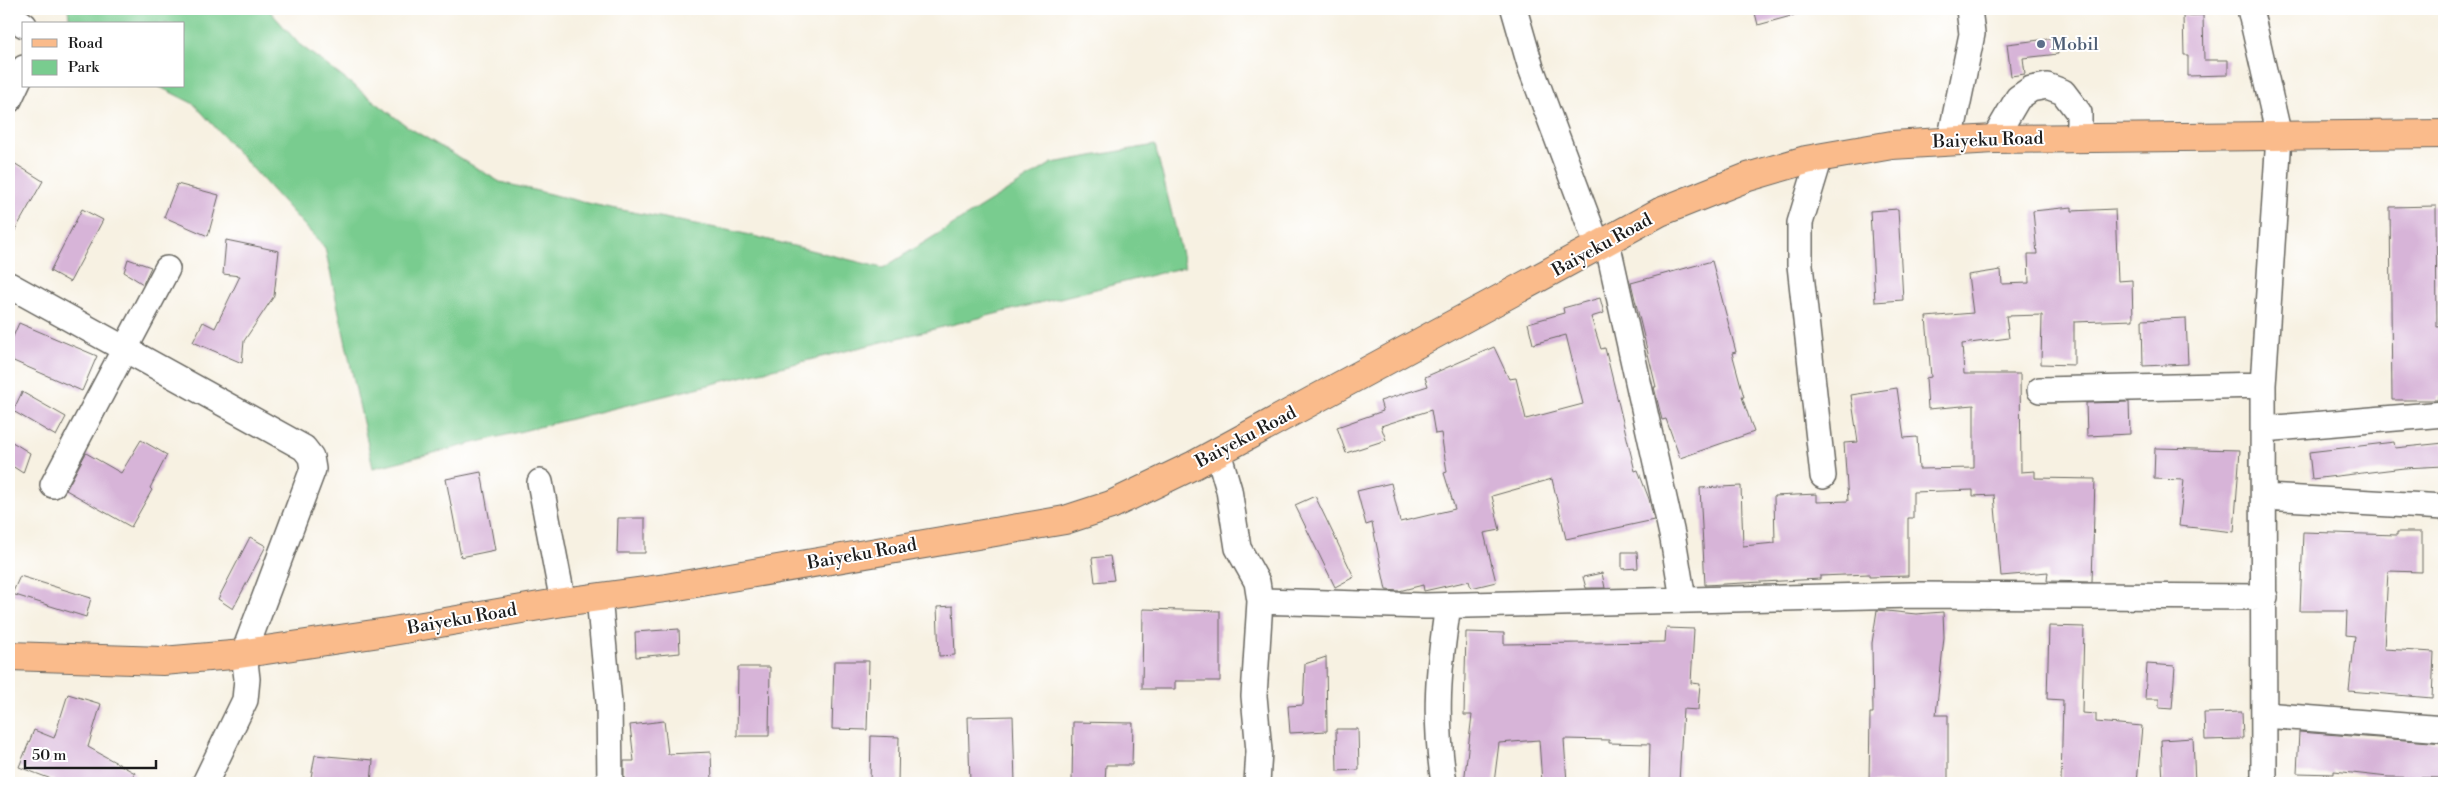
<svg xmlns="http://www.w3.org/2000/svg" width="2453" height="792" font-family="'Libre Bodoni',serif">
<rect width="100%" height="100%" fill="#fff"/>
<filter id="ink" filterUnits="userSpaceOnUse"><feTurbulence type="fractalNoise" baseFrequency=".02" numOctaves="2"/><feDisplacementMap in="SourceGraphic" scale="10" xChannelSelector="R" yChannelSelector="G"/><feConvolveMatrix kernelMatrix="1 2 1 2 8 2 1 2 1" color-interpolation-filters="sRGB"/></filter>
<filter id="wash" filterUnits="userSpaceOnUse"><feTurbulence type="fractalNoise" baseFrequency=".0096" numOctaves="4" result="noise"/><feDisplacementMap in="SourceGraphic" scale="20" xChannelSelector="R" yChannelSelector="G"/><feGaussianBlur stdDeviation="1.12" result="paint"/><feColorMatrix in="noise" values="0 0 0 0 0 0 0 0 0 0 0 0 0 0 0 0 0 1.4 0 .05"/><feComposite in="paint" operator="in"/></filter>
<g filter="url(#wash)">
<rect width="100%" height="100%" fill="#f7f1e2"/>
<path fill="#79cc8f" stroke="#4a7456" d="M68,9H268L299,44L408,127L500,182L596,205L737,232L883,268L1052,163L1155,145L1185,267L373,468L325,248L194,104L158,86H184V24H70Z"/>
<g id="blocks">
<path fill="#d7b4d8" d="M1754,9H1801L1802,13L1758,25Z
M2203,15L2204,60H2228V75L2188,76V55H2184L2183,16Z
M2056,38L2058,54L2023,58L2025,74L2011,76L2007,44Z
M9,160L43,181L9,241Z
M177,184L219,195L208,236L164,217Z
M2436,206L2437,327L2444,326V397H2438V400H2392L2390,207Z
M2072,207V211L2115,209L2118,281L2132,280L2133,320L2074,322V365L2041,364L2042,315L2006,316L2009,338L1962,344L1964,374H2020L2021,472L2035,471V478L2095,479L2092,582L2047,581L2048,572L2001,576L1994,495L1973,496V490L1913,492V518H1908V576L1869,577V574L1820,576V579L1705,585L1700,488L1741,486L1743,546L1775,543L1774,496L1817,494V502L1848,501L1844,443L1858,442L1851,395L1897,388L1904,438L1917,437L1919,469L1974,468V405L1928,409L1926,378L1931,377L1926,317L1973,313L1968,275L2001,270L2002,284L2029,283L2028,254H2037L2033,211Z
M82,209L103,220L70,282L50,271Z
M1898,209L1903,300L1875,302L1870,211Z
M226,240L279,251L274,296L244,341L242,363L193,342L203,322L215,328L240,276L223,274Z
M128,259L151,267L143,284L124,272Z
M1712,261L1736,352L1732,353L1744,397H1742L1754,432L1680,458L1666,419L1662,420L1654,387H1656L1631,283Z
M1600,298L1604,313L1591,317L1601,349L1605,348L1635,471L1638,470L1649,499L1654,520L1566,539L1552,479L1492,496L1500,530L1484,533L1496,582L1471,588L1469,581L1424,591L1423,585L1399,591L1386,590L1372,523L1366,525L1357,491L1391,483L1400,522L1455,509L1444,473L1447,472L1441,433L1435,434L1431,410L1381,426L1386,440L1346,453L1337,427L1383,411L1380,401L1428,386L1425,377L1494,347L1509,379L1516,378L1526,419L1583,404L1566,335L1533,344L1528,323L1564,313L1563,308Z
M2186,318L2188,364L2143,366L2142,320Z
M19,323L97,356L82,391L9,359V346Z
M22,392L66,417L56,436L13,411Z
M2129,402L2130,434L2087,436L2086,403Z
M9,440L30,453L23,473L9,464Z
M141,440L167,455L150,488L152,490L131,527L66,490L86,453L121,473Z
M2394,442L2395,448L2444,443V466L2404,468L2312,479L2309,452Z
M2155,448L2240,450L2234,532L2179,526L2184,480L2154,479Z
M481,472L495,550L461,557L446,479Z
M1315,496L1354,577L1335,587L1295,505Z
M618,518H645V553H617Z
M2303,532L2397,535V532H2422V572L2388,571L2384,649L2434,652L2432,698L2349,691L2355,636L2346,635L2347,611H2300Z
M250,537L266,546L233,609L218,599Z
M1622,552H1637L1638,568L1622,569Z
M1110,556L1114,580L1095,582L1092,558Z
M1602,573L1605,588H1586L1583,577Z
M20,576L91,598L86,617L12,594Z
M953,606L955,655L939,656L937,607Z
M1143,609L1220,611V681H1175V689H1142Z
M1877,610L1916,614L1943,612L1944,637L1936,715H1948V783L1869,782L1870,713H1873L1872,643Z
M2049,626L2084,627L2082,713L2096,714V722L2142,726L2137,783H2061L2063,700L2047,699Z
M1666,628L1694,629L1691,683L1700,684L1698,710L1683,709L1679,783H1649L1650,744L1609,743V740L1564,739L1567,783H1542L1539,740L1499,743L1494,783H1464L1472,715H1464L1466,632L1504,633V644L1665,642Z
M679,629L680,653L636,657L635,632Z
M1326,657L1327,731L1290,733L1288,706L1303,705L1305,664Z
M834,661H869L867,730L832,729Z
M2147,664L2175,666L2172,709L2159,708V699H2145Z
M738,667H770L769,736H737Z
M68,694L101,704L88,747L135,773L130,783H53L54,780L19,767L34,730L54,738Z
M2242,712L2243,739L2205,740L2204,713Z
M1013,716L1015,783H970L968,717Z
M664,721L668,754L711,752L712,783H624V761H634L630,725Z
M1073,722L1133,723L1132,765H1106L1105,783H1072Z
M1336,729H1358L1359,770L1337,771Z
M2299,732L2444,743V778L2388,777L2334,771V774L2297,773Z
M871,736L899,737L898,783H870Z
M2193,738L2195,783H2163L2161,740Z
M315,755L373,760L371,783H310Z"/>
</g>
</g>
<g filter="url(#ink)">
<use href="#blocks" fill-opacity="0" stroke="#696761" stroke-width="1"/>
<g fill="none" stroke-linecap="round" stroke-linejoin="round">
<g stroke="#696761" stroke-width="28">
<path id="minor" d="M1514,9L1531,68L1598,247
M2250,9L2279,136L2263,385L2264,783
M9,14L24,25
M9,100L24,68
M1994,139L2018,98L2031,89L2047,86L2063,92L2079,113V137
M1950,141L1972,34L1969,9
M1820,157L1800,223V265L1823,476
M1607,242L1673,539L1683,599
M9,285L304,448L311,457L313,469L244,653L247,679L245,700L205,783
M2040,390L2263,385
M2264,429L2444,414
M1218,452L1229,490L1238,548L1257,582L1260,601L1254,696L1259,751L1257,783
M540,482L563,602
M53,485L167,269
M2265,497L2444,507
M599,597L609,703L610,783
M1260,601L1425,606L1912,595L2265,597
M2264,715L2444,729
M1444,783C1434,717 1438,671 1448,606"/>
</g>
<g stroke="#696761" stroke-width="30">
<path id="major" d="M9,656L163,661L232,655L387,632L563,602L666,588L1065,520L1111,505L1194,465L1660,212L1748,177L1806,160L1892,145L1994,139L2444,134"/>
</g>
<use href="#minor" stroke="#fff" stroke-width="25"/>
<use href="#major" stroke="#fabb8b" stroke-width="28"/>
</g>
</g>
<circle fill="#5c6f8a" stroke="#fff" stroke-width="2" cx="2041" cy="44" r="5"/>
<g text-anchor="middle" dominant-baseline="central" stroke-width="4" stroke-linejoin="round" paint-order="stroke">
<g font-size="18" fill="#4e5e75" stroke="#fff" text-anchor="start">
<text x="2051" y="44">Mobil</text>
</g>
<g font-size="18" fill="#1c1c1c" stroke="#fff">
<text transform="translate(1988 140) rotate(-2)">Baiyeku Road</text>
<text transform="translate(1602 245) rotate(-29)">Baiyeku Road</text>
<text transform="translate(1246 437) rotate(-28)">Baiyeku Road</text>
<text transform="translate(862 554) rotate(-10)">Baiyeku Road</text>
<text transform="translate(462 619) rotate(-10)">Baiyeku Road</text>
</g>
</g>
<rect width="2453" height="792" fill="none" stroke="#fff" stroke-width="30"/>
<rect x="22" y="22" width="162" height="65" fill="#ffffff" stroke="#a4a4a4"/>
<rect x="32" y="39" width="25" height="8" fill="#fabb8b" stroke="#a4a4a4"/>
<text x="68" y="48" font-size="15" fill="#1c1c1c">Road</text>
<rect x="32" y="60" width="25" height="15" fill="#79cc8f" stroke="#a4a4a4"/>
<text x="68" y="72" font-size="15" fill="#1c1c1c">Park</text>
<path d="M25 760v8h131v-8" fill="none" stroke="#1c1c1c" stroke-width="2.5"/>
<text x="32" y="760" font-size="15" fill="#1c1c1c" stroke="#ffffff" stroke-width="4" paint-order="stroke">50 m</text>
</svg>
